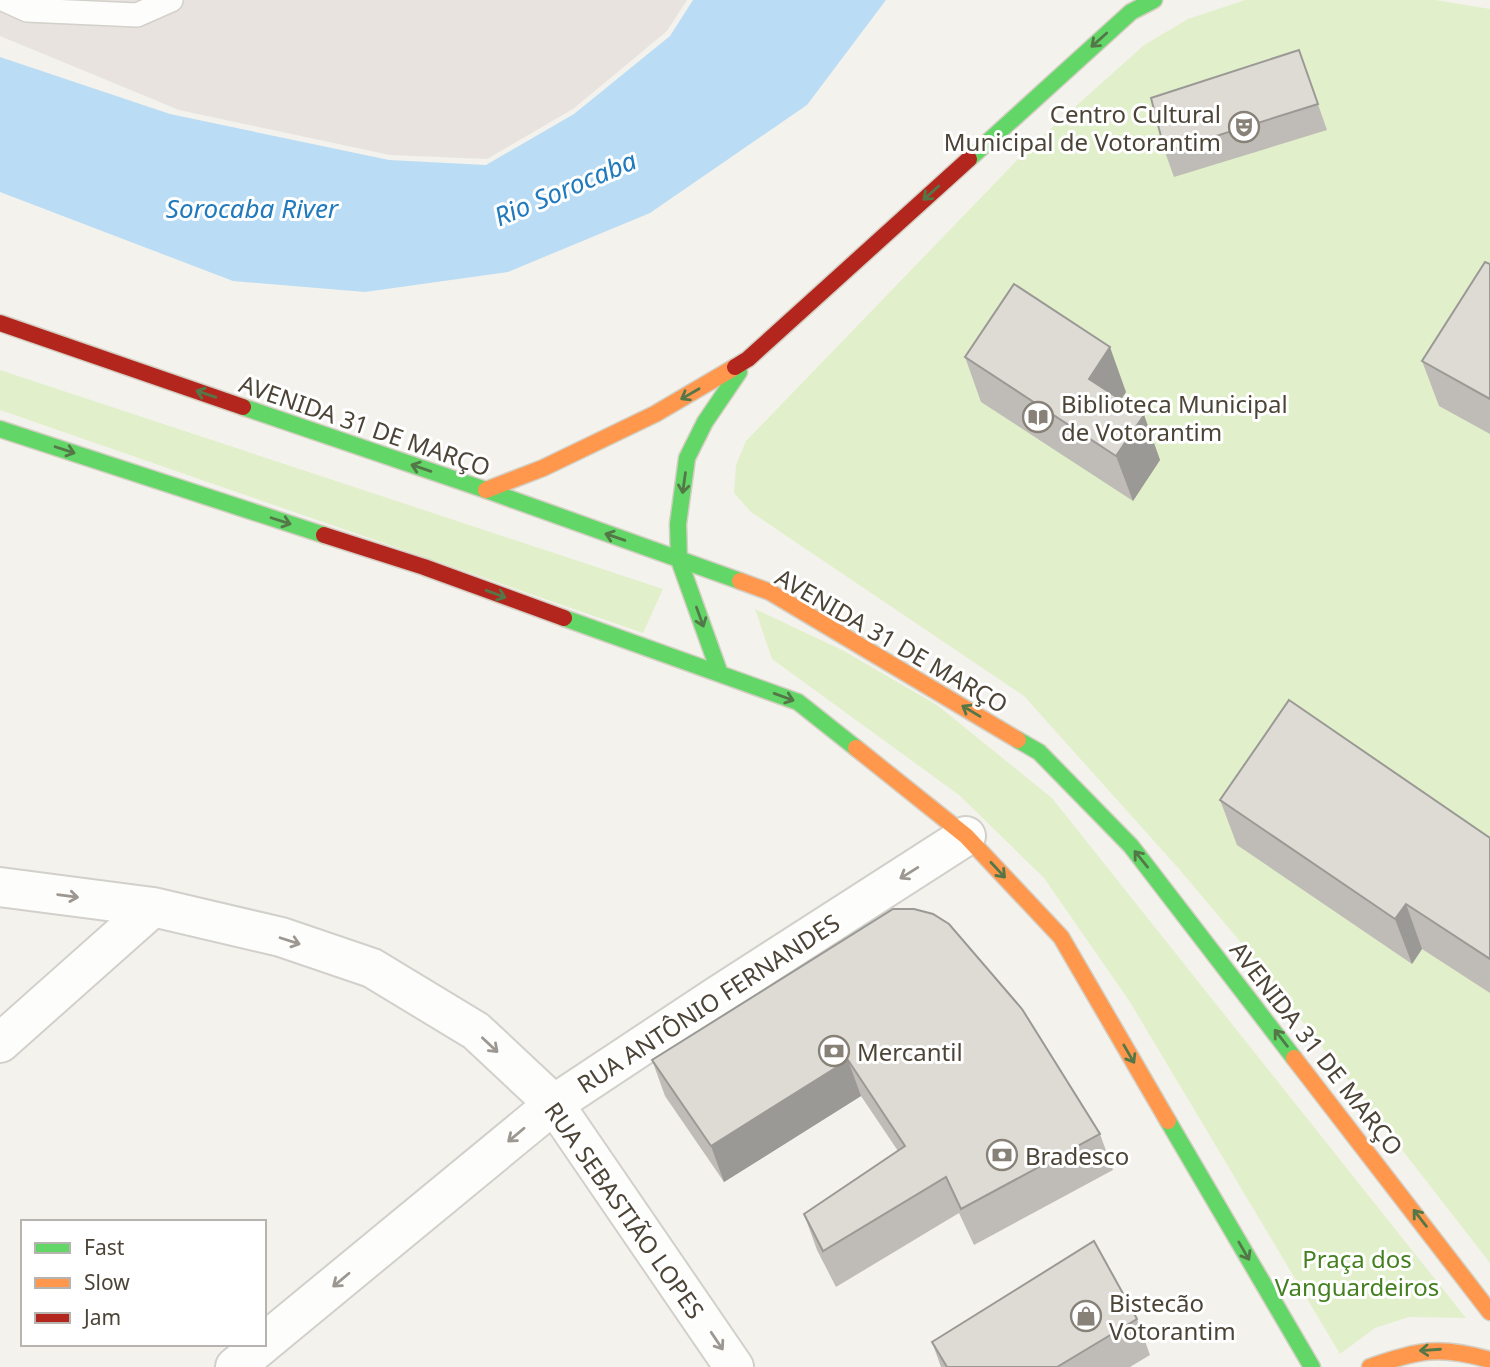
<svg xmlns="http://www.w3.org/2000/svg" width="1490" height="1367" font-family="'Noto Sans',sans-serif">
<rect width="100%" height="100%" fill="#f4f2ed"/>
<path fill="#e8e3de" d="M0,0H687L667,31L573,109L487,159L390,155L179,110L0,36Z"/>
<path fill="#e1f0cb" d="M1245,0H1435L1490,9V1263L1243,945L1179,869L1024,696L751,512L734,493L736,465L746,441L1026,151L1144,45L1188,19Z
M0,370L663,589L643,633L0,410Z
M755,609L844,651L937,705L1052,798L1466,1318L1409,1317L1375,1328L1340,1354L1130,1002L1044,878L959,795L772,659Z"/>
<path fill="#baddf5" d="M693,0H886L807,105L650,213L508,272L365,292L233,281L0,192V57L170,114L389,160L486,165L574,114L670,36Z"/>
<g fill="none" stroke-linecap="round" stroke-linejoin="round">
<g stroke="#d2d0ca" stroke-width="26">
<path id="lane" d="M5,0L27,10L137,15L171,0"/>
</g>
<g stroke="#d2d0ca" stroke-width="42">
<path id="street" d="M0,887L153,907L281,937L372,968L476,1031L554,1104L734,1367
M0,1043L153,907
M264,1343L554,1104L717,996L966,836
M235,1367L263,1344"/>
</g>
<g stroke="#d4cfc3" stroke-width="19">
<path id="fast" d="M969,159L1131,12L1154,0
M243,407L486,490L740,581
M0,429L324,535
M564,618L798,702L856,748
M720,674L679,560L678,524L687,458L705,422L739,372
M1018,740L1039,752L1131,846L1294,1058
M1168,1121L1312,1367"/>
</g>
<g stroke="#d4cfc3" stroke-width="19">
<path id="slow" d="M486,490L543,468L655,414L735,367
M740,581L770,592L1018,740
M856,748L966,836L1061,937L1168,1121
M1294,1058L1490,1312
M1370,1367C1418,1350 1440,1345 1490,1360"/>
</g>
<g stroke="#d4cfc3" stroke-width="19">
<path id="jam" d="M0,323L243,407
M735,367L748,359L969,159
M324,535L424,567L564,618"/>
</g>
<use href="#lane" stroke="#fdfdfc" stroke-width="23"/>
<use href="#street" stroke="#fdfdfc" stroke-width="38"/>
<use href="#fast" stroke="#63d668" stroke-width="16"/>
<use href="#slow" stroke="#ff974d" stroke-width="16"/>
<use href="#jam" stroke="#b3261e" stroke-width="16"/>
</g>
<path fill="#bfbcb7" d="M1299,50L1327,130L1174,177L1165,152Z
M1490,264V434L1439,406L1422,361Z
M965,357L1126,392L1121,400L1144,415L1160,460L1133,501L981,402Z
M1220,800L1490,838V993L1422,949L1412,964L1237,845Z
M914,909L1100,1134L1113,1170L974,1245L959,1213L836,1287L817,1250L804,1214L898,1151L861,1096L724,1182L665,1096L652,1060Z
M1137,1319L1150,1355L1130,1367H941L932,1342Z"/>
<path fill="#9b9995" d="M1110,347L1126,392L1105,423L1089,379Z
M1144,415L1160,460L1133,501L1116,456Z
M1406,904L1422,949L1412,964L1395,919Z
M848,1060L861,1096L724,1182L711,1146Z"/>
<path fill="#dedbd5" stroke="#9b9995" stroke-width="2" d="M1299,50L1318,104L1165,152L1151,98Z
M1485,262L1490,264V399L1422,361Z
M1014,284L1110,347L1089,379L1144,415L1116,456L965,357Z
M1289,700L1490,838V959L1406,904L1395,919L1220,800Z
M893,909H914L933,914L949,924L1022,1009L1100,1134L961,1209L946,1177L823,1251L804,1214L905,1146L848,1060L711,1146L652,1060Z
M1094,1241L1137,1319L1057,1367H947L932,1342Z"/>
<defs><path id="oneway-shaft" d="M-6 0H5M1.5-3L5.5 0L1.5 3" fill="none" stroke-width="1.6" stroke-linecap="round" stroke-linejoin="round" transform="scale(1.75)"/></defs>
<g stroke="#547748">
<use href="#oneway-shaft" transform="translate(1099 40) rotate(138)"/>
<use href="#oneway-shaft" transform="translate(931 193) rotate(138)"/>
<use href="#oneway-shaft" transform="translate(206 394) rotate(-161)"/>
<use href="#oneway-shaft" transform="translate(690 394) rotate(150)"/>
<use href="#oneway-shaft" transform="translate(65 450) rotate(18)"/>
<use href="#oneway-shaft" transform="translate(421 468) rotate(-161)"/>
<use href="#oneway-shaft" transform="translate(684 483) rotate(98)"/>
<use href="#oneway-shaft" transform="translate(281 521) rotate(18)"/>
<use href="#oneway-shaft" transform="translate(615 537) rotate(-161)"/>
<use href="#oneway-shaft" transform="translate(496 594) rotate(20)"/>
<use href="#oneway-shaft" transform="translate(700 617) rotate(70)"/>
<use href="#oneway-shaft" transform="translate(784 697) rotate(20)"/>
<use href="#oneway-shaft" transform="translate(971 711) rotate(-149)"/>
<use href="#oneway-shaft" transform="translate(1141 859) rotate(-129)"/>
<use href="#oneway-shaft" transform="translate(998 870) rotate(47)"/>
<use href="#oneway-shaft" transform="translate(1281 1038) rotate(-128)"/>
<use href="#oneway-shaft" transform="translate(1129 1054) rotate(60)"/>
<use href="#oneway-shaft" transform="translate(1420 1218) rotate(-128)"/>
<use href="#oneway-shaft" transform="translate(1244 1251) rotate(60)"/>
<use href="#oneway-shaft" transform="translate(1430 1350) rotate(176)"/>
</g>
<g stroke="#9c9790">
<use href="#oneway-shaft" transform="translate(909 873) rotate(148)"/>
<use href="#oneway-shaft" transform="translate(68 896) rotate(8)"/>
<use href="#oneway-shaft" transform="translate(290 941) rotate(18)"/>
<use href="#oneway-shaft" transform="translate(490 1045) rotate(43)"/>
<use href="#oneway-shaft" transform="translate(516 1135) rotate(140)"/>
<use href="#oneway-shaft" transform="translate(341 1280) rotate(140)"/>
<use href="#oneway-shaft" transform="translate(717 1341) rotate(56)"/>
</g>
<defs>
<g id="theatre-ring" transform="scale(1.575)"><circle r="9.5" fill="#fff" stroke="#878177" stroke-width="1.5"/><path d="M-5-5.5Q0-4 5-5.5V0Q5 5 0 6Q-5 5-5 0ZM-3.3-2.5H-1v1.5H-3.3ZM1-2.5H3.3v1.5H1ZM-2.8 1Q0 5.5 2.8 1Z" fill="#878177"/></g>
<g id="library-ring" transform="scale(1.575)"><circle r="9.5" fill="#fff" stroke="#878177" stroke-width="1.5"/><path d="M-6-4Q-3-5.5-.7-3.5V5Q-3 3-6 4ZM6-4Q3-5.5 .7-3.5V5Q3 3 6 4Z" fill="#878177"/></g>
<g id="bank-ring" transform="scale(1.575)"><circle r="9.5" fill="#fff" stroke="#878177" stroke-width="1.5"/><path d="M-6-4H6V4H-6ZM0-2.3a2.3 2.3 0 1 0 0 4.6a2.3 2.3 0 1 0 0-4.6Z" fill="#878177"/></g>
<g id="shop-ring" transform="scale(1.575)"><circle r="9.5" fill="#fff" stroke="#878177" stroke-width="1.5"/><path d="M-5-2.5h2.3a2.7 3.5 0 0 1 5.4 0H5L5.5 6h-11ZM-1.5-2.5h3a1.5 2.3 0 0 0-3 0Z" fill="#878177"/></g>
</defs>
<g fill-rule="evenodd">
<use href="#theatre-ring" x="1244" y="127"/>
<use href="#library-ring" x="1038" y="417"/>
<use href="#bank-ring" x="834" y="1051"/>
<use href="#bank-ring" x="1002" y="1155"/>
<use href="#shop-ring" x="1086" y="1316"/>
</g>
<g text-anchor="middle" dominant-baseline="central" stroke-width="6" stroke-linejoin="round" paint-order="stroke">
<g font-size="24" fill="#4c4437" stroke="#fff" text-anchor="start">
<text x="1221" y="113" text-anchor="end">Centro Cultural<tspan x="1221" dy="28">Municipal de Votorantim</tspan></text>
<text x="1061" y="403">Biblioteca Municipal<tspan x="1061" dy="28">de Votorantim</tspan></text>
<text x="857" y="1051">Mercantil</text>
<text x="1025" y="1155">Bradesco</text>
<text x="1109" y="1302">Bistecão<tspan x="1109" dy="28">Votorantim</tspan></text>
</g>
<g font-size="24" fill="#4c4437" stroke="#fff">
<text transform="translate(365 425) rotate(19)">AVENIDA 31 DE MARÇO</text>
<text transform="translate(892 640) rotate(30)">AVENIDA 31 DE MARÇO</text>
<text transform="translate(708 1003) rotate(-33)">RUA ANTÔNIO FERNANDES</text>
<text transform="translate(1317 1048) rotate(52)">AVENIDA 31 DE MARÇO</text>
<text transform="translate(625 1210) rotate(55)">RUA SEBASTIÃO LOPES</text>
</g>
<g font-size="24" fill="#448020" stroke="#fff">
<text x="1357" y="1258">Praça dos<tspan x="1357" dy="28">Vanguardeiros</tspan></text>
</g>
<g font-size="26" font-style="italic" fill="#207abd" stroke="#fff">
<text transform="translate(565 188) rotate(-23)">Rio Sorocaba</text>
<text x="252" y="208">Sorocaba River</text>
</g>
</g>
<rect x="21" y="1220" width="245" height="126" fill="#ffffff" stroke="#b7b4af" stroke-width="2"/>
<rect x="35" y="1243" width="35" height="10" fill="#63d668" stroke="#b7b4af" stroke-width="2"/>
<text x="84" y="1255" font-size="21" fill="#4c4437">Fast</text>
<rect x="35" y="1278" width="35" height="10" fill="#ff974d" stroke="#b7b4af" stroke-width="2"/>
<text x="84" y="1290" font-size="21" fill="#4c4437">Slow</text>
<rect x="35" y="1313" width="35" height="10" fill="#b3261e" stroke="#b7b4af" stroke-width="2"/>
<text x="84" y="1325" font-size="21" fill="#4c4437">Jam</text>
</svg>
